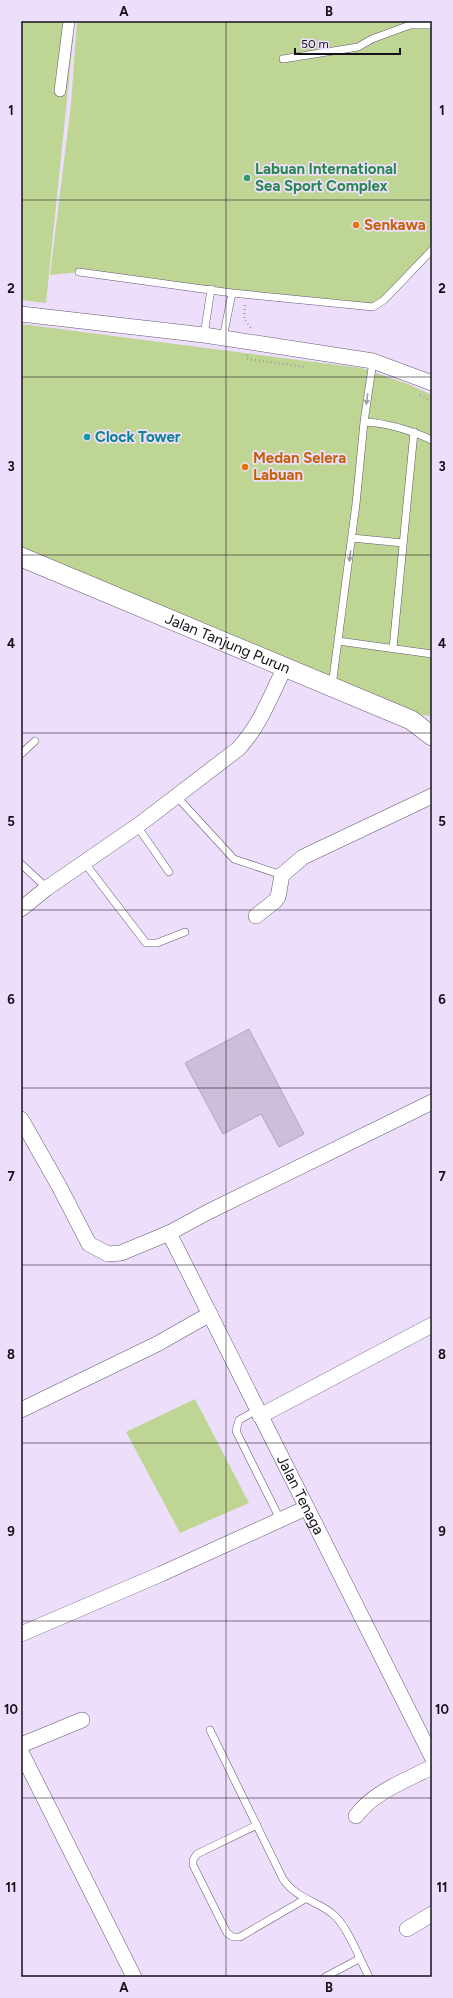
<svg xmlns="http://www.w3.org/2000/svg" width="453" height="1998" font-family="Figtree,sans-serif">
<rect width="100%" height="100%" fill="#eddefb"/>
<path fill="#bed593" d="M21,21H75L46,303L21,300Z
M77,21H432V253L384,300L358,306L79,272L50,275L71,104Z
M21,324L361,368L408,384L432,395V716L411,714L21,548Z
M195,1399L249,1503L180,1533L126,1432Z"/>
<path fill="#ccbfda" stroke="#b2a5c0" d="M249,1029L304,1134L279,1147L261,1114L223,1134L185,1063Z"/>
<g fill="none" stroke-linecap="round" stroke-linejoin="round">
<g stroke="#645870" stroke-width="8">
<path id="service" d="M283,59L358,47L372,39L410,25H432
M79,272L232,293L373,307L384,300L432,250
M204,335L211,289
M223,338L232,293
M364,422C389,423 410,430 432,440
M352,538L403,543
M338,641L432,654
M393,648L414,432
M332,686L356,504L364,422L373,361
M21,754L35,741
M177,797L234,859L282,875
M137,826L169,872
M84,862L146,943H157L185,932
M21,864L47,888
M257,1410L239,1420L236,1431L280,1519
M210,1730L283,1879C298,1901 321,1901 336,1917C349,1930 360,1960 369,1977
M257,1825L197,1854L193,1860V1865L227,1933L233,1937H240L305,1899
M325,1977L359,1959"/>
</g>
<g stroke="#645870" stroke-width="12">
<path id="pedestrian" d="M60,91L69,21"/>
</g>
<g stroke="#645870" stroke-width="16">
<g id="minor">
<path d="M21,314L204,335L373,361L432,383"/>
<path d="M21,909L47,888L140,824L238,749C260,726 271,695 285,667"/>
<path d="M256,916L275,901L278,897L282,875L303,857L432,796"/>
<path d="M21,1119L59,1186L89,1244L108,1254L121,1253L169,1233L208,1212L432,1102"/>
<path id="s1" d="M169,1233L432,1757"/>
<path d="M21,1410L157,1344L210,1314"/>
<path d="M260,1416L432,1325"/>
<path d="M21,1634L161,1574L306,1508"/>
<path d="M21,1745L82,1720"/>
<path d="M21,1752L134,1977"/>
<path d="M356,1816C373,1792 407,1780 432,1767"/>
<path d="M407,1929L432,1914"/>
</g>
</g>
<g stroke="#645870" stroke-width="20">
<g id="tertiary">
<path id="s2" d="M21,557L411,720L432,736"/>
</g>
</g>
<path stroke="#a89cb3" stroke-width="2.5" stroke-dasharray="1 3" stroke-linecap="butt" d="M245,305L244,319L251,328
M247,355V359L305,367
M420,395L432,401"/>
<use href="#service" stroke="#fff" stroke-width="7"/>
<use href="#pedestrian" stroke="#fff" stroke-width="11"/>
<use href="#minor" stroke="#fff" stroke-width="15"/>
<use href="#tertiary" stroke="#fff" stroke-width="19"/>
</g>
<defs><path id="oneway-solid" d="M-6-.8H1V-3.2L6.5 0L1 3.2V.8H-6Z"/></defs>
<g fill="#a19fa3">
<use href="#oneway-solid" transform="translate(367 399) rotate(97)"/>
<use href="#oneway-solid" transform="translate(350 556) rotate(97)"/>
</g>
<path fill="none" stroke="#15101a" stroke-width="1" stroke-opacity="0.55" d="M226,21V1977M21,200H432M21,377H432M21,555H432M21,733H432M21,910H432M21,1088H432M21,1265H432M21,1443H432M21,1621H432M21,1798H432"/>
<circle fill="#2e9e5b" stroke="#eddefb" stroke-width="1.5" cx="247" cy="178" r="4"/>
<g fill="#e8710a" stroke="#eddefb" stroke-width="1.5">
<circle cx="356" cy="225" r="4"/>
<circle cx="245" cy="467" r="4"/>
</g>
<circle fill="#0f9aa8" stroke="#eddefb" stroke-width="1.5" cx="87" cy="437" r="4"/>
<g text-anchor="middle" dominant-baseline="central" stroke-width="3.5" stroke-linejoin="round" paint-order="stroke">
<g font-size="15" font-weight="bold" fill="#27864d" stroke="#eddefb" text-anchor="start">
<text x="255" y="169">Labuan International<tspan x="255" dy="17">Sea Sport Complex</tspan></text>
</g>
<g font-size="15" font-weight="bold" fill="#c56008" stroke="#eddefb" text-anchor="start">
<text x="364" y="225">Senkawa</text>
<text x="253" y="458">Medan Selera<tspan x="253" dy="17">Labuan</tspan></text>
</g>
<g font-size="15" font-weight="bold" fill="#0d838f" stroke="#eddefb" text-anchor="start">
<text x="95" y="437">Clock Tower</text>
</g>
<g font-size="15" fill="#15101a" stroke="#eddefb">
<text stroke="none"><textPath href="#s2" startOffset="224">Jalan Tanjung Purun</textPath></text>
<text stroke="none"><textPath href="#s1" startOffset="293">Jalan Tenaga</textPath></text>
</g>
</g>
<rect width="453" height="1998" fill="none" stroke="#eddefb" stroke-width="44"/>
<path d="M295 48v6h105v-6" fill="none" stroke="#15101a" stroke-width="2"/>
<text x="301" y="48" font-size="12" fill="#15101a" stroke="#eddefb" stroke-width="3" paint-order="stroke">50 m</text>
<rect x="22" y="22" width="409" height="1954" fill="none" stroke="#15101a" stroke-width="1.5"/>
<g font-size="13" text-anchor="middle" font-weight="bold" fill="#15101a">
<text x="124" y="16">A</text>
<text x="329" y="16">B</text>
<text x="11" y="115">1</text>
<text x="442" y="115">1</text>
<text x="11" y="293">2</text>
<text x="442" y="293">2</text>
<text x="11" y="471">3</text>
<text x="442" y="471">3</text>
<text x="11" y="648">4</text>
<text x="442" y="648">4</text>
<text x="11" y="826">5</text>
<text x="442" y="826">5</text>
<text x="11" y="1004">6</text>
<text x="442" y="1004">6</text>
<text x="11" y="1181">7</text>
<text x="442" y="1181">7</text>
<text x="11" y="1359">8</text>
<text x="442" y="1359">8</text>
<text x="11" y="1536">9</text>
<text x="442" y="1536">9</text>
<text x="11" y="1714">10</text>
<text x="442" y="1714">10</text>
<text x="11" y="1892">11</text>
<text x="442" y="1892">11</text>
<text x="124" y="1992">A</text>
<text x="329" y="1992">B</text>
</g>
</svg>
